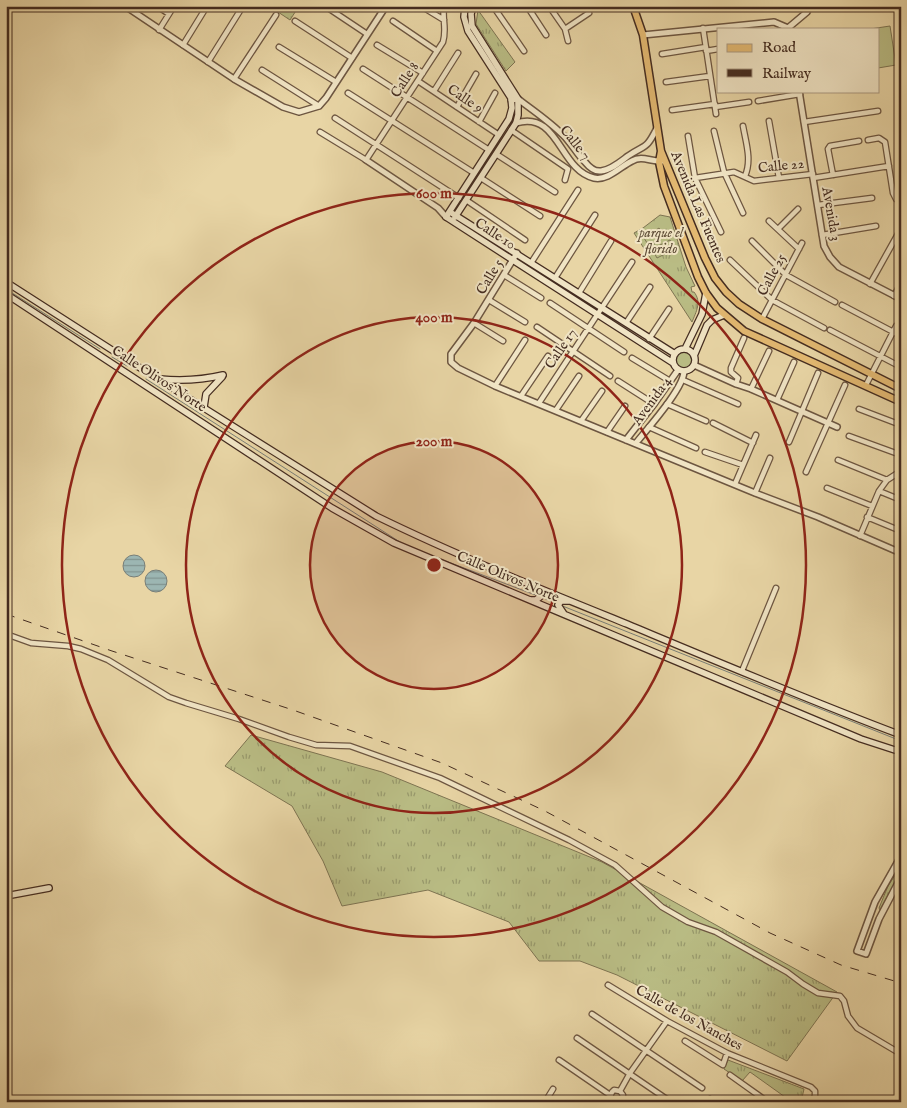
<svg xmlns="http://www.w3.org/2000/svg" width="907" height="1108" font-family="'IM FELL English',serif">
<defs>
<pattern id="grass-tufts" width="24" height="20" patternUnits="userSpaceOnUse" patternTransform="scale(1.25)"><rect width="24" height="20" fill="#b9bc84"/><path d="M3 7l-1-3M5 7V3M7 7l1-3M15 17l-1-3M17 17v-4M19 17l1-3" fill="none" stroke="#98996c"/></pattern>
<pattern id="water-rules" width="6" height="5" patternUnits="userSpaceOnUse" patternTransform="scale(1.25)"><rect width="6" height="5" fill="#9cb6b2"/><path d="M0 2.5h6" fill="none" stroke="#819490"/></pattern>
</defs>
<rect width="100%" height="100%" fill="#e8d5a5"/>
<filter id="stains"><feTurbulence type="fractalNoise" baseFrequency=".004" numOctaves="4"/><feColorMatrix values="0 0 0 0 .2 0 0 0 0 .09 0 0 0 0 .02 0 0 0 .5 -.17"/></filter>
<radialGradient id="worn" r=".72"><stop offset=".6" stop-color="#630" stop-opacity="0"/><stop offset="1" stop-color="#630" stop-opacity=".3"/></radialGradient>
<path fill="url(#grass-tufts)" stroke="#7e7452" d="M269,6H299L290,20Z
M478,10L515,62L506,71L476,24Z
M660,215L670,217L686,267L695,286L691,287L692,292H694C702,302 696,312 692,322L634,233L643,228Z
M676 360a8 8 0 1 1 16 0a8 8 0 1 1-16 0Z
M251,735L382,772L602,862L837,992L787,1061L617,975L580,961H539L509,922L428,890L342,906L323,861L292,806L225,766Z
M901,866V871L880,910L879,908L888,886Z
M728,1060L804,1089L801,1102H792L750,1072L742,1081L724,1069Z"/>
<path fill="#b9bc84" stroke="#7e7452" d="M890,26L896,65L878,68V29H870Z
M659,228L664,235L649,246L644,238Z
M670,240L675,249L657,258L652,249Z"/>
<path fill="url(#water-rules)" stroke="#797f78" d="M123 566a11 11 0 1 1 22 0a11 11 0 1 1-22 0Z
M145 581a11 11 0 1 1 22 0a11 11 0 1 1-22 0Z"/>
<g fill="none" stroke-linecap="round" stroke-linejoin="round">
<path stroke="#797f78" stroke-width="1" d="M6,289L100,349
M112,357L127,366
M146,379L403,544
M427,554L538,596
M541,597L556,603
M560,605L901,741"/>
<g stroke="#6d5641" stroke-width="7">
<path id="minor" d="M157,6L169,14
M325,6L367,34
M421,6L444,20
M493,6L524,51
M527,6L546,35
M549,6L565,29L568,41
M295,21L352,58
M393,21L437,51
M703,28L716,114
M565,29L589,13
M159,30L174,6
M183,45L207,6
M377,45L423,73
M279,47L336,82
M706,51L718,49
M662,54L706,47
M208,62L243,6
M363,69L489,150
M262,70L319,106
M234,79L276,15
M418,81L499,135
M666,82L710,76
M434,91L458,53
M348,93L474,173
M758,101L800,94
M457,107L476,74
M715,107L749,102
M672,110L715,104
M335,118L459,198
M769,121L779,178
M479,122L495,93
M804,122L878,111
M743,126C746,143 752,160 745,176
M511,130L568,169L565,180
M714,131L724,172L743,213
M320,132L366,160L443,42C447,28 442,20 444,6
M688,136L695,178L721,232
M868,140L879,138L885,142L893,193L896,199L901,203
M496,154L555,192
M833,175L828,149L830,146L859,141
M481,178L540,216
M695,178L734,172L754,181L813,174
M813,178L889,166
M466,200L525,240
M818,205L872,198
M769,221L799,249
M778,229L798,209
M822,235L876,226
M752,241L786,275L835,302
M730,260L772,300L824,328
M531,263L578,190
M504,275L541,298
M555,278L595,215
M870,284L899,232
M579,293L611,241
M894,296L901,283
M489,300L525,322
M550,303L624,352
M842,305L901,336
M762,319L802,243
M474,323L503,341
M626,323L650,287
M537,327L610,376
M830,330L901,367
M649,339L669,309
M632,358L670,381
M683,380L738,404
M618,381L654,404
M736,384L738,378L731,372V368L744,338
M866,385L896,326
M495,386L525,340
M751,389L769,351
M521,396L548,356
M777,400L794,362
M539,403L632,262
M667,404L706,421
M859,409L901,425
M556,410L579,376
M581,421L602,391
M713,423L753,443
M649,427L696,448
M607,432L625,406
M849,436L901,455
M789,442L818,373
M705,452L743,465
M838,460L887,480
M806,472L845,385
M735,484L756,435
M827,488L872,506
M879,491L901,500
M755,493L770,458
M867,517L901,531
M860,536L879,491L887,480L901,471
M6,634L31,643L68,646L81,649L108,660L169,697L186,703L239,719L289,737L316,745L350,746L440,778L569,840L615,865L662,907L688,922L716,932L787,972L803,984L818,993L840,996L844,1001L848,1016L857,1028L901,1054
M742,671L776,588
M608,985L667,1021L727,1053L811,1087L815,1091V1096L811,1102
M592,1014L702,1088
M577,1038L671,1102
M685,1041L723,1065L727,1053
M559,1060L610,1095
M730,1075L768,1102
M620,1091L630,1073L667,1021
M710,1099L714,1102
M545,1102L553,1089
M613,1102L610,1097L612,1092L614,1090L620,1091
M620,1102L623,1095L620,1091"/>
</g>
<g stroke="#6d5641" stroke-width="8">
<path id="tertiary" d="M125,6L234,79L283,107L299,112L319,106L326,98L386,6
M788,28L807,12L810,6
M643,35L774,22L788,28
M799,91L824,246L830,257L839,267L901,299
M511,100L518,99C534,111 552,123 566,138C573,146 578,155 585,162C589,167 594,172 601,171C611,170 620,162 628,156C646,144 646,150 657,128
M516,123C559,110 559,170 594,178C608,181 621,166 632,161C642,155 651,162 662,161
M366,160L438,208L446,217
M517,253L474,323L451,354V362L458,368L495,386L755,493L818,517L901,553
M694,365L736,384L751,389L837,427
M626,440L654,404L678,370
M636,443C648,428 684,388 684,371
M901,856L875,902L857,951L866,954L879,919L901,877"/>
</g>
<g stroke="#442c20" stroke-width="8">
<path id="secondary" d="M465,6L464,17L468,31L511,98L512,108L509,119L446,217L673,363
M450,212L675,354
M455,217L496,154L516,123L518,115V99L472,26L471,14L473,6
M6,282L126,359L376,516C458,556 543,590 627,624C718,662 808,700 901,735
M6,294L332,508L394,543L861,739L901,752
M685,349L702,314L706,293
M673 360a11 11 0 1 1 22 0a11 11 0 1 1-22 0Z
M694,356L707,325L712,320L724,315
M160,379C182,381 202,380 223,375
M204,407L206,394L222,377
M531,600H536L541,596L538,587
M564,614L558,605L561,601H569
M6,896L49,888"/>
</g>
<g stroke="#442c20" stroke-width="9">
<path id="primary" d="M633,6L643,35L661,151L705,258L715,278L726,292L739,304L762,319L901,389
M661,151L659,162L664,186L698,277L706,293L717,308L744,331L901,402"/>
</g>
<use href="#minor" stroke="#f0e4c4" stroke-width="4.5"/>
<use href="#tertiary" stroke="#f0e4c4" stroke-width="5"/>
<use href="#secondary" stroke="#f0e4c4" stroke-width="5.5"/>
<use href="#primary" stroke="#e4ba72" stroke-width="6"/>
<path stroke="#442c20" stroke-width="1" stroke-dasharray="9 9" stroke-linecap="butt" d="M6,614L112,651L293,710L442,763L545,811L770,933L841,965L901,983"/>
</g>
<circle cx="434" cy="565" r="124" fill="#8f2418" fill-opacity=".12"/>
<g fill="none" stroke="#8f2418" stroke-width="2.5">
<circle cx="434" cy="565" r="124"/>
<circle cx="434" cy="565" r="248"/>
<circle cx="434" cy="565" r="372"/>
</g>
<g text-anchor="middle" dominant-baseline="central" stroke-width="4" stroke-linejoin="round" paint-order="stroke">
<g font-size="14" fill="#442c20" stroke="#f0e4c4">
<text transform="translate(405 80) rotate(-57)">Calle 8</text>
<text transform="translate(465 99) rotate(34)">Calle 9</text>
<text transform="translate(575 143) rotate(51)">Calle 7</text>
<text transform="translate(781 166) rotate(-6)">Calle 22</text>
<text transform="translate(698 207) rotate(67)">Avenida Las Fuentes</text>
<text transform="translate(831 214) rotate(80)">Avenida 3</text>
<text transform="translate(495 234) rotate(33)">Calle 10</text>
<text transform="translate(772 275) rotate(-62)">Calle 25</text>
<text transform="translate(490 277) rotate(-59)">Calle 5</text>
<text transform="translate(561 349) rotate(-56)">Calle 17</text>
<text transform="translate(159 379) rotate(33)">Calle Olivos Norte</text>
<text transform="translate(652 401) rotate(-54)">Avenida 4</text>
<text transform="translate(508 577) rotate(23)">Calle Olivos Norte</text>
<text transform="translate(689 1018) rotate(29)">Calle de los Nanches</text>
</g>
<g font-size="14" font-style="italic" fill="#5b4934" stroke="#f0e4c4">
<text x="661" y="233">parque el<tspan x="661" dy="16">florido</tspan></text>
</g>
</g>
<circle cx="434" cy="565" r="8" fill="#8f2418" stroke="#f0e4c4" stroke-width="2.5"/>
<g font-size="15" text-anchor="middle" font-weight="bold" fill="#8f2418" stroke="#f0e4c4" stroke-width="4" stroke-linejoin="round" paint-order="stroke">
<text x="434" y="198">600 m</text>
<text x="434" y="322">400 m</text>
<text x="434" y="446">200 m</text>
</g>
<rect width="907" height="1108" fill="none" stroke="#e8d5a5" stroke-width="25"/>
<rect x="8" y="8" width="892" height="1093" fill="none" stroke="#442c20" stroke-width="2.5"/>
<rect x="12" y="12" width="882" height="1083" fill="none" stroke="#442c20"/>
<rect x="717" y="28" width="162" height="65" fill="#f0e4c4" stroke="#ab9a82"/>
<rect x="727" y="44" width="25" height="8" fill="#e4ba72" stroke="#ab9a82"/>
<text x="762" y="52" font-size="15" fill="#442c20">Road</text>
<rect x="727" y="69" width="25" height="8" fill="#442c20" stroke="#ab9a82"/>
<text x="762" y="78" font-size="15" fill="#442c20">Railway</text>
<rect width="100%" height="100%" filter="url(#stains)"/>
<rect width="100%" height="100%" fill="url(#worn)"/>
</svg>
